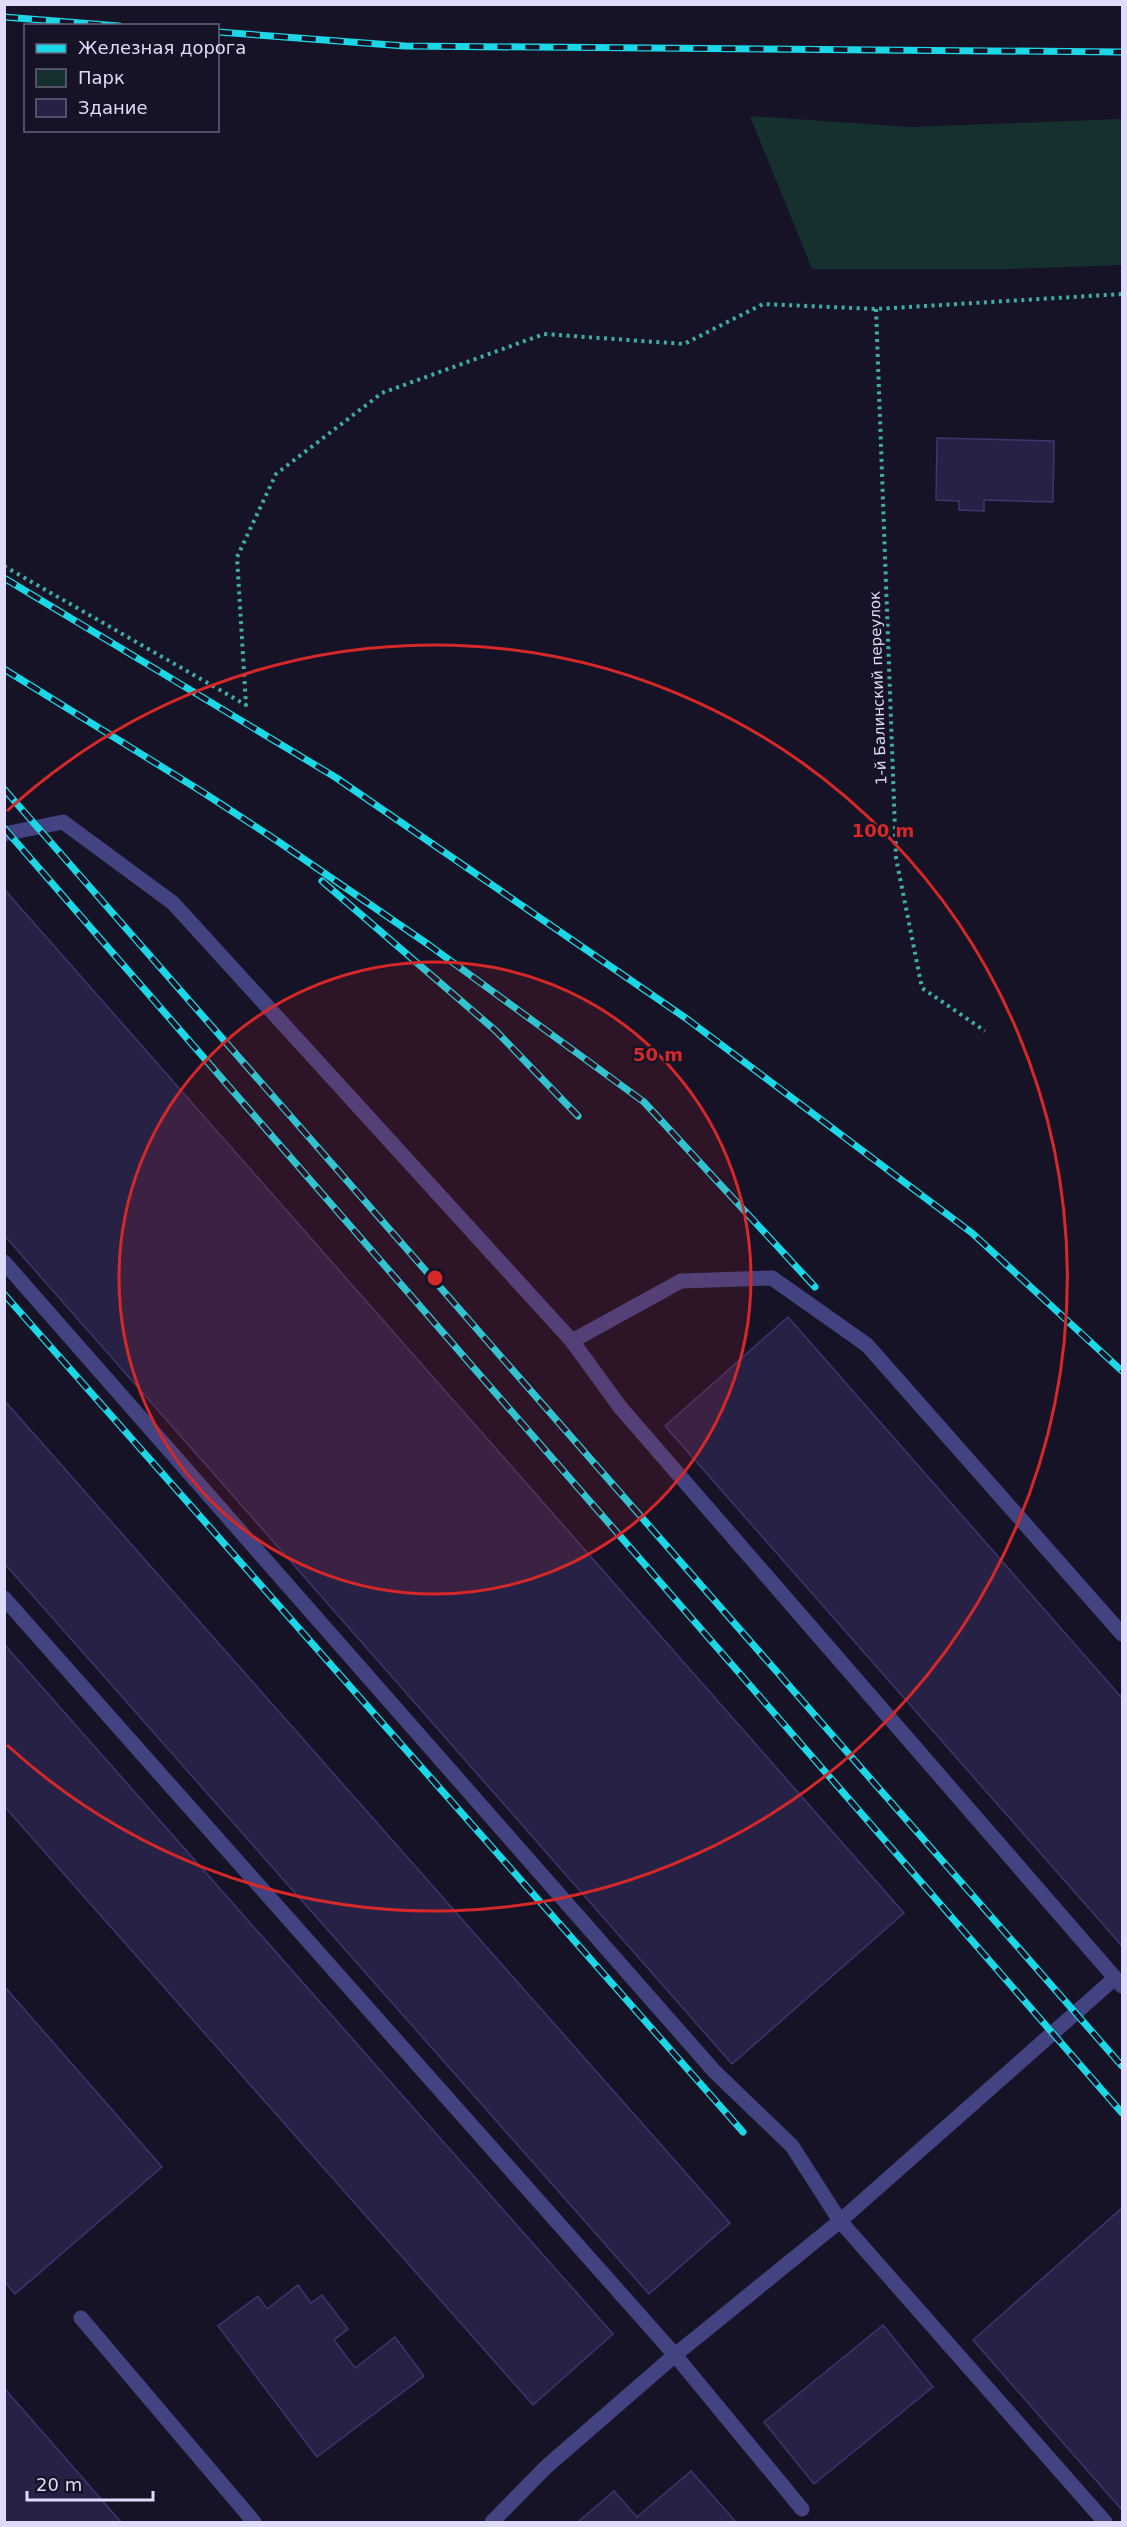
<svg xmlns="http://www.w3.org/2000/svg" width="1127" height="2527" font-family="'DejaVu Sans',sans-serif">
<rect width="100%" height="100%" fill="#161327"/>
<path fill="#16302f" d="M750,116L910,127L1122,119V265L1010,269H812Z"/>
<path fill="#272146" stroke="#3f356f" stroke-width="1.5" d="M937,438L1054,441L1053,502L984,500V511L959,510V501L936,500Z
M4,889L904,1913L732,2064L4,1235Z
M788,1317L1122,1698V1946L665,1426Z
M4,1400L730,2223L649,2294L4,1563Z
M4,1644L613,2334L533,2405L4,1806Z
M4,1986L162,2167L15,2294L4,2281Z
M1122,2208V2510L973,2340Z
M298,2285L311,2303L322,2295L348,2329L334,2340L355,2368L395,2337L424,2376L317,2457L218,2326L258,2296L267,2309Z
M883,2325L933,2387L814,2484L764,2422Z
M4,2388L121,2522H4Z
M691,2471L736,2522H578L614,2491L637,2517Z"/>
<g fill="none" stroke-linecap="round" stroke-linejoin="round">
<path stroke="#3daea5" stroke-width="4" stroke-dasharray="3 4.5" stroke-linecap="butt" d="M876,309L896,858L922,988L985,1031
M4,566L246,705L237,557L276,474L382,393L544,334L684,344L763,304L876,309L1122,294"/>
<path stroke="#434381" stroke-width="15" d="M4,834L63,822L173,903L572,1341L620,1407L1122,1986
M4,1262L714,2071L792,2146L840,2221L1105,2522
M572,1341L681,1281L772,1278L867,1345L1122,1634
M4,1598L675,2355L802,2509
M81,2318L254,2522
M492,2522L546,2467L675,2355L840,2221L1115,1978"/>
<g stroke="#1cd8e7" stroke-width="7">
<path id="rail" d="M4,17L119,26
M218,32L405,46L1122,52
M4,578L335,777L687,1019L972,1233L1122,1371
M4,669L204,793L276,840L429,945L644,1102L815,1287
M4,789L1122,2066
M4,828L1122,2113
M322,881L496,1031L578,1116
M4,1294L743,2132"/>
</g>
<use href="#rail" stroke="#161327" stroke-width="4.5" stroke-dasharray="14" stroke-linecap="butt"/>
</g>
<circle cx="435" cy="1278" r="316" fill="#d62828" fill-opacity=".12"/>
<g fill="none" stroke="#d62828" stroke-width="3">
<circle cx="435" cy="1278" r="316"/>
<path d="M7 811A633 633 0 1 1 7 1745"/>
</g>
<g text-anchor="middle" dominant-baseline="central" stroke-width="4.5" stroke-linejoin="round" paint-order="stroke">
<g font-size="15" fill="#dfdcfb" stroke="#161327">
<text transform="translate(878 688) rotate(-92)">1-й Балинский переулок</text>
</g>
</g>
<circle cx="435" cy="1278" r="9" fill="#d62828" stroke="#161327" stroke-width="3"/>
<g font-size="18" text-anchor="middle" font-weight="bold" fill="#d62828" stroke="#161327" stroke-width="4.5" stroke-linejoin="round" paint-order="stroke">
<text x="883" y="837">100 m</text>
<text x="658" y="1061">50 m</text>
</g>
<rect width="1127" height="2527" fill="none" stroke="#dfdcfb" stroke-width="12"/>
<rect x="24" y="24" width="195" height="108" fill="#161327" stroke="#66637c" stroke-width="1.5"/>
<rect x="36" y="44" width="30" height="9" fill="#1cd8e7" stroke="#66637c" stroke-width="1.5"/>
<text x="78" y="54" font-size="18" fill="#dfdcfb">Железная дорога</text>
<rect x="36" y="69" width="30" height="18" fill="#16302f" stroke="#66637c" stroke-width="1.5"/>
<text x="78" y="84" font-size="18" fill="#dfdcfb">Парк</text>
<rect x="36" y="99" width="30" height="18" fill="#272146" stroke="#66637c" stroke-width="1.5"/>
<text x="78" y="114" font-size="18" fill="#dfdcfb">Здание</text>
<path d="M27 2491v9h126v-9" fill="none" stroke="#dfdcfb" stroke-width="3"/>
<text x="36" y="2491" font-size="18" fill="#dfdcfb" stroke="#161327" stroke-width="4.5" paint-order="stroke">20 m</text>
</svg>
